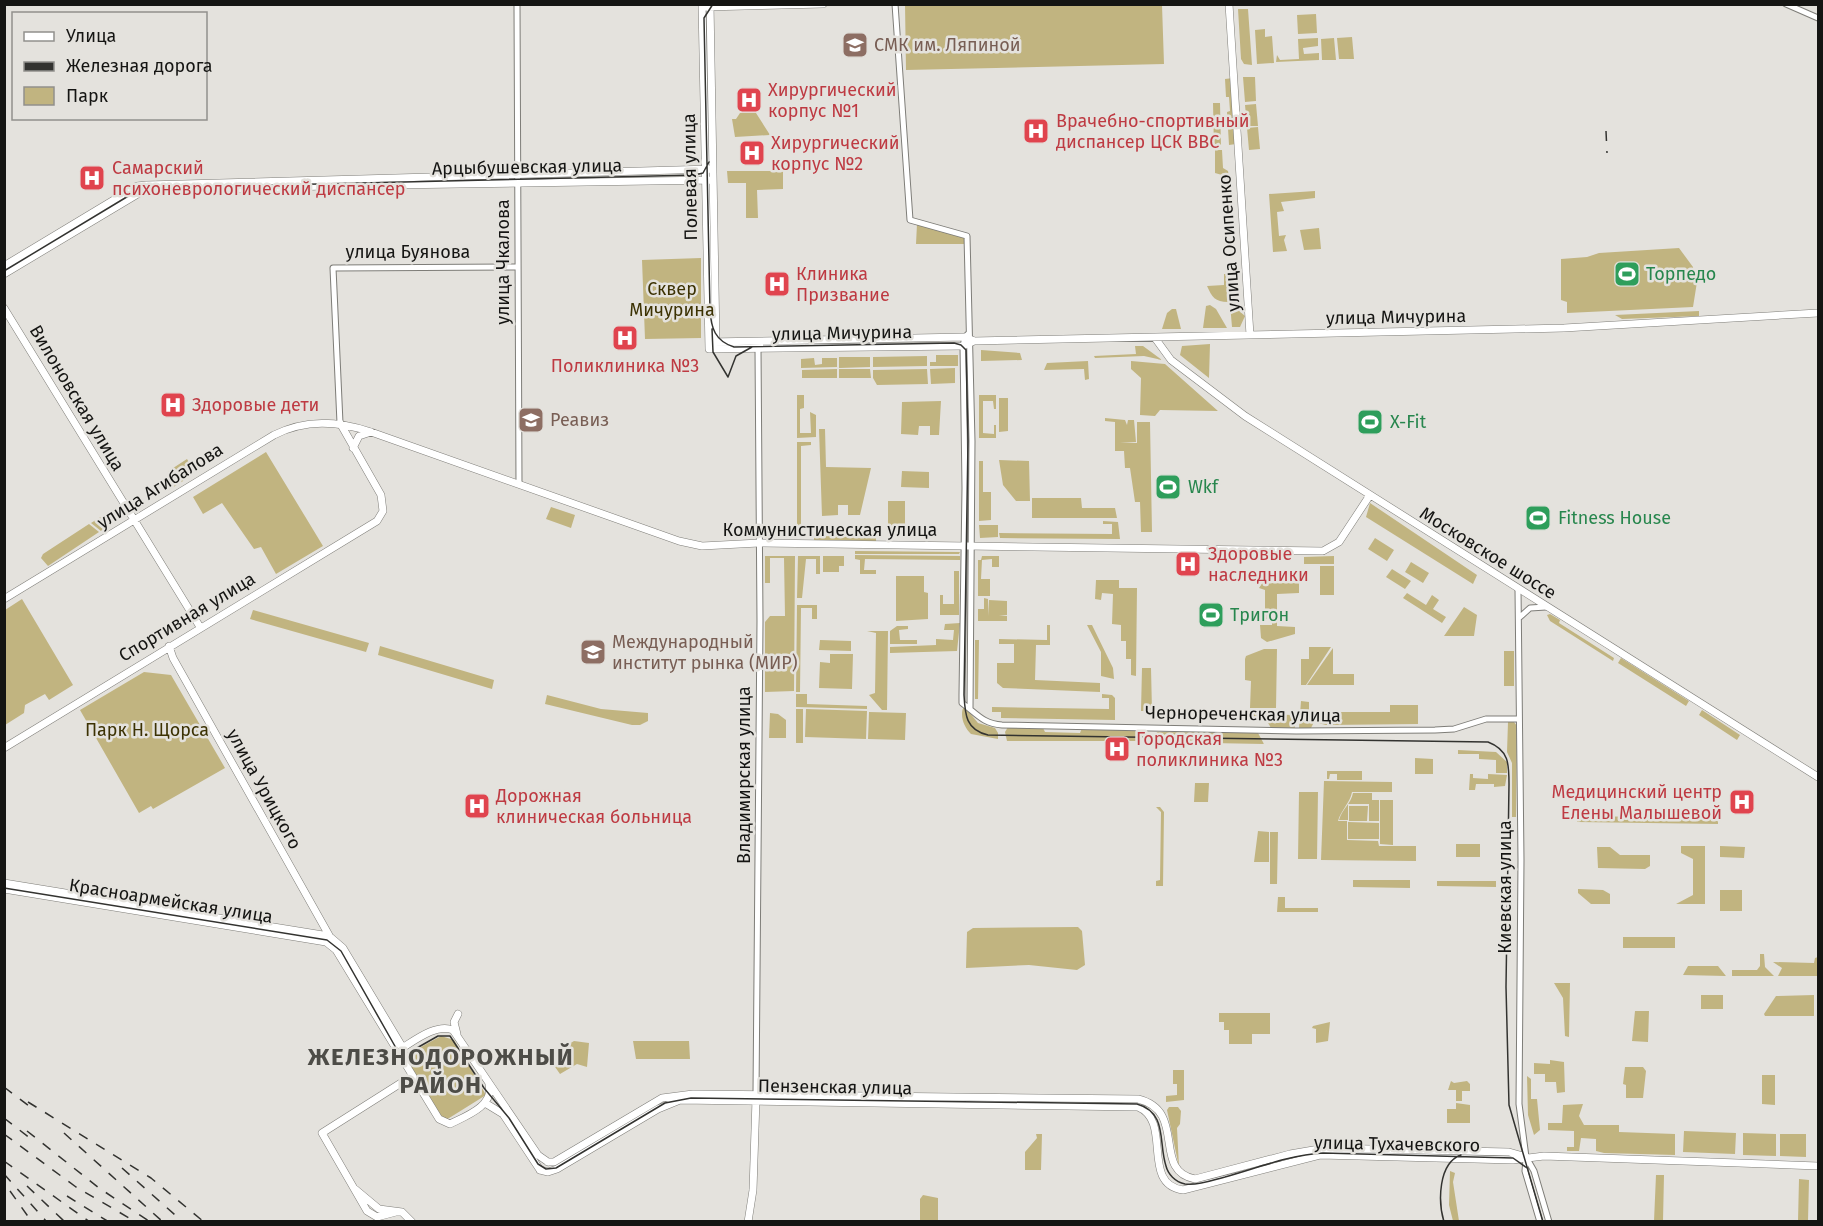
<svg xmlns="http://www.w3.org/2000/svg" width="1823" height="1226" font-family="'Fira Sans',sans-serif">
<rect width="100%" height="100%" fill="#e4e2dd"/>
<path fill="#c1b480" d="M905,4L1162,5L1164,64L906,70Z
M1238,9H1248L1252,65L1244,64L1241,59Z
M1316,14L1317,33L1298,34L1297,15Z
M1265,29V37L1272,36L1274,63L1257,64L1255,30Z
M1352,37L1354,59H1339L1337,38Z
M1318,38V46L1303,48L1304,54L1319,53V60L1276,62L1277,55L1280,60L1299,59L1298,39Z
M1334,38L1336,60H1322L1321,39Z
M1243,77H1255L1256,101L1245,102Z
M1233,78L1236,144L1229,145L1227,112L1230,111L1229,97H1226L1225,79Z
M1213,103H1220L1221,148L1214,149Z
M1256,104L1258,126H1247L1245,105Z
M740,113H756L770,135L735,137L732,119H736Z
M1258,127L1260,149L1249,150L1247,128Z
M1215,150H1222L1223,168L1228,171L1229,177L1215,173Z
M727,171H783V189L757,190L758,218H746V183H728Z
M1315,191V198L1281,202L1284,211L1277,212L1279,236L1286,235L1284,240L1287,251L1273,252L1269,194Z
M917,224L964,238L966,244H916Z
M1319,228L1321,249L1304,250L1300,230Z
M1679,248L1693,267L1694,282H1697L1693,307L1567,313V302L1561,300V259L1587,257L1599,253Z
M701,258V338L645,339L642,260Z
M1224,274H1226L1228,302C1215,302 1212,297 1207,286L1224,285Z
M1230,304H1238V310L1245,316L1240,327H1232Z
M1210,305L1216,309L1227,328H1203L1206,306Z
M1172,309H1176L1181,329H1162L1167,313Z
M1699,311V316L1622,319L1615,315Z
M1210,344L1209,378L1180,355L1182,346Z
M1094,346H1143L1162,360L1144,356L1095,358L1094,356L1136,354L1135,346Z
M981,350L1020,353L1022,360L981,361Z
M936,355H958V366H930V362H936Z
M927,356V366L873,367V357Z
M839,357H870V367L839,368Z
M814,358L815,365L822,364V358H837V367L801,368V359Z
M1088,361L1089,379L1085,380L1084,369L1044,370L1047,363Z
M1131,361L1165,364L1218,411L1160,410L1155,416L1140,415L1141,378L1131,369Z
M955,368V383L931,384L930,369Z
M837,369V378H802V370Z
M839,369H870L871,378H839Z
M927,369L928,384L877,385L873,378V370Z
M797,395H804V408L800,409V433H811L810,412L816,415V437L797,438Z
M979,395H996V409H994L993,401H983V433L994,434V425H996V438H979Z
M999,398H1008V431L999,432Z
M941,401L939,435H930V426H919L918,435L901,434L902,402Z
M1105,418L1125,420L1127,425L1128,420H1134L1136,442L1120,443H1137V422H1150L1152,532H1141L1140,502H1135L1130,468H1125L1124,451H1115V422L1105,421Z
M819,429H825L826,467L871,468L860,515H848V505H838V515L822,516Z
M797,442H811V445L801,446V527H797Z
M266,452L323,546L276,574L261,547L254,549L222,503L203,514L193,497Z
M187,459L191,466L183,481L167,491L181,480L175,470L167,472Z
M999,460L1029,461L1030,501H1016L1003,485Z
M979,461H983V492H991V520L979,521Z
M902,471L929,472V488L901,487Z
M1032,498H1081L1082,508H1115L1117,518H1032Z
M888,501H905V533H888Z
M1370,503L1477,575L1473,584L1366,517Z
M551,507L575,515L571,528L546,519Z
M115,508L119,519L101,531L91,523Z
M1103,521L1118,522L1120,539L1000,538L999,533L1112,534V524H1103Z
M89,524L99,532L48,566L41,558L43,554Z
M979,525H998V537L980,538Z
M814,536L876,537V541L814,540Z
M1375,538L1394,550L1387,561L1368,549Z
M855,551L960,552L959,554H855Z
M855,555L960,556V560L865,559L864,570H876V574H860V560L855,559Z
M765,556H795L794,691L765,692V622L770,616H785L784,558H770V583H765Z
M798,556H820V574H816V559H806L802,598H797Z
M823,556H844V566H839V572H823Z
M982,556H999V567H992V559L982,560L981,579H990V596H978V560H981Z
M1334,556V564H1304V557Z
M1411,562L1429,573L1423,583L1405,572Z
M1320,566H1334V595H1320Z
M1392,569L1411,581L1405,589L1386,577Z
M954,571H959V615H940V595H943V604H954Z
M896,576H924V592L928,593V619L896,621Z
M1096,580H1119V588H1137L1136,676L1131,675V659H1126V641H1121V625L1112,624L1113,594L1102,593L1101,600L1095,599Z
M1263,582H1299V593L1277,594V626L1295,627V634L1267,642L1261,638L1260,625H1272V619H1265V590L1259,588Z
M1407,593L1426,605L1432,595L1439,600L1433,609L1446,617L1442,623L1403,598Z
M984,598L988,599V616L989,600L1007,601V615H999L1007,616V621H978V609H984Z
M22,599L73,685L49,700L45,694L25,705L24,713L5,725V610Z
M797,605H817V619H812V608H801L800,692H796Z
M1464,607L1477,615L1474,636H1444Z
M253,610L369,643L366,652L250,619Z
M1550,614L1560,620L1559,623L1614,658L1613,661L1550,621L1547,615Z
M960,623L957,651L890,653V647L936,645V639L953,640L954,630H944L945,624Z
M1047,625H1050V645H1036L1035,680L1100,683V692L1003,688L997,683V663H1014V644H999V639L1047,640Z
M1087,625H1092L1113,668L1114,679L1101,676V652Z
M897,626H908V629L899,630L900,640H917V644H890V631Z
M867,631H888L887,710H882L869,695L875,693L876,633Z
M820,640L851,641V651L819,650Z
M975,640H979L978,699H975Z
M380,646L494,680L492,689L378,655Z
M1309,647H1331L1306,685H1301V659H1309Z
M1333,648V674H1354V685H1307Z
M1264,649H1277L1276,708H1250L1251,681L1245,680V659L1246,656Z
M1504,651H1514V686H1504Z
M830,654H853L852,689L819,688L820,662L830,663Z
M1621,658L1689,701L1686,706L1618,663Z
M1142,668H1151L1152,711H1141Z
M144,672L171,675L225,768L153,809L151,806L139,813L80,710Z
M796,694H807V704L867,706V709L796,707Z
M1102,694L1112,695L1115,698V720L1001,718V712H992V707L1109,709V698H1102Z
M547,695L601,709L648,713V721L640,725H632L545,704Z
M1301,701L1309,702V712H1390V705H1418V724L1326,725L1314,722L1311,728H1299Z
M964,706L978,723L995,728L998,733V739L971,734C964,727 959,715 964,706Z
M796,709H803V743H796Z
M806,709L867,711L866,739L805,737Z
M1702,710L1740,735L1737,740L1699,715Z
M869,712L906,713L905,740L868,739Z
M770,713L778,714L786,720V738H769Z
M1252,714L1295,715V728H1271L1267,721L1256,720Z
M1508,722H1514L1517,726L1516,817H1512V763L1507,752Z
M1008,727L1043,728L1045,732L1080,733L1082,728L1143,729L1146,731V741H1007L1005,732Z
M1157,732L1258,733L1264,744L1158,742L1154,739Z
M1458,750L1496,752L1507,762V773H1496V760L1479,759V754H1458Z
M1415,758L1433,759V774H1415Z
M1327,771H1362V780H1337V774H1330L1329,779H1327Z
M1470,774H1473V778L1488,779V774L1507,775L1505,786L1494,787V784H1476L1475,790H1469Z
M1324,781L1392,782V792H1352C1350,803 1341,810 1338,821H1347V840L1378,841L1379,846H1416V861L1321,860Z
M1195,783H1209L1208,802H1194Z
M1299,792H1318L1317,859H1298Z
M1353,793H1372V800H1379V821H1369V804H1348V820H1339C1342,809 1351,804 1353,793Z
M1380,800H1393V845L1380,844Z
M1349,806H1368L1367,821H1349Z
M1156,807H1160L1164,812L1163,886H1156V881L1160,880L1161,812Z
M1577,816L1718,818V824L1577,822Z
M1348,822L1379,823V839H1348Z
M1258,831L1269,832V862H1254Z
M1270,832H1278L1277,884H1270Z
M1456,844H1480V857H1456Z
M1681,846H1705V904H1676L1693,895V859L1681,853Z
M1720,846L1745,847L1744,858L1720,857Z
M1597,847H1610L1620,855H1650V866L1645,869L1598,868Z
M1353,880H1410V888L1353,887Z
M1437,881H1496V887L1437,886Z
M1578,889L1603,890L1610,894V904H1591L1578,893Z
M1720,890H1742V911H1720Z
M1278,897H1285V908H1318V912H1277Z
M1078,927L1082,931L1085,965L1077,970L1029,965L966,968L967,932L973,928Z
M1623,937H1675V948H1623Z
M1760,954H1764L1765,967L1774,976H1732V970H1757L1760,966Z
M1818,957V976H1778L1782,968L1773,962L1814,963L1815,958Z
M1688,966H1718L1726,976L1683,975Z
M1554,983H1570L1569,1037L1565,1036L1563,998Z
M1701,995H1723V1009H1701Z
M1814,995V1016H1765L1764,1014L1776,996Z
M1635,1011H1649L1648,1042L1632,1041Z
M1219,1013H1270V1034H1252V1044H1229V1030H1224V1022H1219Z
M1330,1022L1328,1041L1316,1043V1029L1312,1028L1313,1026Z
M441,1036L454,1040L486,1095L446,1120L441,1118L406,1060L410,1053Z
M574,1041L589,1043L587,1067L577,1064L560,1074L548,1057Z
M633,1041H689L690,1059H636Z
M1550,1060L1564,1062L1565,1092L1557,1093L1556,1082H1545V1074H1534V1063L1550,1064Z
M1625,1067H1643L1646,1071L1643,1098H1626V1085L1623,1084Z
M1173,1070H1184V1100L1166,1102V1096L1177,1095V1084H1173Z
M1762,1075H1775V1105L1762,1104Z
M1527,1076L1531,1079V1099H1537L1540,1130L1534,1135L1528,1115Z
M1451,1081L1454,1083L1467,1081L1470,1084V1091H1462V1101H1456V1090H1448Z
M1456,1103L1470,1105V1123H1447V1109H1456Z
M1583,1104L1579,1116L1584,1125H1619V1132L1675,1134V1155L1604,1153L1596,1151V1139L1581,1138L1579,1151H1567V1147H1574V1131L1548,1130V1123H1562L1563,1105Z
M1169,1107H1178L1181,1111L1180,1124L1177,1128L1179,1167L1167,1110Z
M1684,1131L1736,1133L1735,1154L1683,1152Z
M1743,1133L1776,1134V1156L1743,1155Z
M1036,1134H1042L1041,1170H1025V1152L1037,1138Z
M1780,1134H1806V1157L1780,1156Z
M1450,1171L1455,1173L1453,1182L1459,1221H1453L1449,1205Z
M1656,1175H1664L1663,1221H1654Z
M1799,1179L1809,1180L1808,1221H1798Z
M923,1195L938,1198V1221H920V1199Z"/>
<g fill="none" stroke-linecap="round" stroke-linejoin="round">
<g stroke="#7e7d78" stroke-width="7">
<path id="minor" d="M517,4L519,484
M895,4L910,220L967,236L972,441L970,708
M1786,4L1818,18
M969,333L965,337L963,346L965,488L962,695V703C976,713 983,724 1002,725L1296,731L1435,730L1454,729L1486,719H1519
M340,423L333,268L518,267
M1518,589L1521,860L1519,1104L1526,1157L1534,1171L1549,1222
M1520,617L1530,608L1546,607
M756,1093L760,621L758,349
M1526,1159L1525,1171L1540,1222"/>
</g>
<g stroke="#7e7d78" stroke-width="8">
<path id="major" d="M702,4L709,349L963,346L974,341
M710,4L716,342
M1229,4L1250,335
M706,7L823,4
M4,266L137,186L146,185L712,169
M4,274L141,192L324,186L713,180
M4,308L200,627
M1155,338L1171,360L1245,416L1818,777
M709,342L965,337L974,341L1564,328L1818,313
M353,448L359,436L371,432
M4,599L274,435C306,419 337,421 371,432L679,541L702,546L759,543L1323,551L1339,542L1370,495
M169,646L173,658L330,937
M4,748L377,521L383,511L381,495L340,423
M4,883L329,936L343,948L403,1048
M4,889L326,942L336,950L439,1119L450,1124C466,1116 494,1106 489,1085
M457,1034L454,1022L458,1014
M399,1050C414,1041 436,1023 453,1030L538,1155L548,1162
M485,1103L503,1114L540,1170
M548,1162H554L662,1098L693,1094L1138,1099C1188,1111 1151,1171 1195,1179L1290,1154L1325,1148L1509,1152L1526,1157
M540,1170L548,1172L557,1169L658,1109L680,1100L1138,1107C1173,1121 1140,1184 1183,1190L1320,1155L1513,1160L1544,1156L1818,1166
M355,1189L379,1209L402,1212L412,1222
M396,1212L377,1217L367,1211L322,1133L412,1076
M748,1222L753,1190L756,1099"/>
</g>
<use href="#minor" stroke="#fff" stroke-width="5"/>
<use href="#major" stroke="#fff" stroke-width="7"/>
<path stroke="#333330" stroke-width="1.5" d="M713,4L704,18L710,310C711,328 715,341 734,347L954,343L961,345L966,350L968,441L964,695C965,715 966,730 988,735L1488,742C1509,750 1509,764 1509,784L1506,987L1509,1105L1543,1222
M4,271L140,189L150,188L695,175L703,173L709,162
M712,329L713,352L728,377
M728,377L736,356L752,347
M4,888L327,940L341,951L396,1048L408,1053L438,1036H450L484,1088L509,1118L538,1164L546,1169L556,1168L665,1103L691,1098L1137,1104C1168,1113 1158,1142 1166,1166C1168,1174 1175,1182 1185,1184C1198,1186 1213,1180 1225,1177C1257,1168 1290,1155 1323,1153L1513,1158L1527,1168
M1444,1222C1438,1202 1438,1163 1461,1155"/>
<path stroke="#333330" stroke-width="1.5" stroke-dasharray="10 10" stroke-linecap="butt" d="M1606,131L1607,153
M4,1087L33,1109
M28,1102L151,1178L204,1222
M4,1118L31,1139
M27,1131L99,1188L149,1221
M64,1133L163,1222
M4,1134L76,1187L136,1222
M4,1161L90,1222
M122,1168L183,1222
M4,1174L47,1222
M27,1186L65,1222
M10,1191L32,1222
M67,1196L109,1222"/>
</g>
<defs>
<g id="university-square" transform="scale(1.35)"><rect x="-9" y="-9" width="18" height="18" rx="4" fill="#8d6e63" stroke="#e4e2dd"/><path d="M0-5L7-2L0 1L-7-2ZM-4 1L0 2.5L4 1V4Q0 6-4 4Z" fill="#fff"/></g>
<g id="hospital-square" transform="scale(1.35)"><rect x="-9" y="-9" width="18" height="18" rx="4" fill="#e0444e" stroke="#e4e2dd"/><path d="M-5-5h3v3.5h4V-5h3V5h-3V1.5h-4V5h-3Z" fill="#fff"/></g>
<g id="stadium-square" transform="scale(1.35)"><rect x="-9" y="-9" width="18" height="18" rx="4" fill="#2e9e5b" stroke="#e4e2dd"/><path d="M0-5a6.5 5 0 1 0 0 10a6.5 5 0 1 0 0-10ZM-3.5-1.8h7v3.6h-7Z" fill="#fff"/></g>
</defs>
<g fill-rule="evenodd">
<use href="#university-square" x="855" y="45"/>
<use href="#hospital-square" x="749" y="100"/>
<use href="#hospital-square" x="1036" y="131"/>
<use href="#hospital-square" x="752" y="153"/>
<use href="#hospital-square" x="92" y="178"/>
<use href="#stadium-square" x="1627" y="274"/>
<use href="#hospital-square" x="777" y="284"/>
<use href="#hospital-square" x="625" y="338"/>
<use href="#hospital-square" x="173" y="405"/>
<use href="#university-square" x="531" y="420"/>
<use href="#stadium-square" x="1370" y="422"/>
<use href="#stadium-square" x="1168" y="487"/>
<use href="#stadium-square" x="1538" y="518"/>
<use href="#hospital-square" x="1188" y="564"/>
<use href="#stadium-square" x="1211" y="615"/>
<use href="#university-square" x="593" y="652"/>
<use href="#hospital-square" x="1117" y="749"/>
<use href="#hospital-square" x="1742" y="802"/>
<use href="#hospital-square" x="477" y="806"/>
</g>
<g text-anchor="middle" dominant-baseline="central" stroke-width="5" stroke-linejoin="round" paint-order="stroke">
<g font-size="18" fill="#785e54" stroke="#e4e2dd" text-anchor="start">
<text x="874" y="45">СМК им. Ляпиной</text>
<text x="550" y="420">Реавиз</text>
<text x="612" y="642">Международный<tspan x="612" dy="21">институт рынка (МИР)</tspan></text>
</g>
<g font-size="18" fill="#be3a42" stroke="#e4e2dd" text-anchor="start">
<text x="768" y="90">Хирургический<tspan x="768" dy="21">корпус №1</tspan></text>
<text x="1056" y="121">Врачебно-спортивный<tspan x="1056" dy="21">диспансер ЦСК ВВС</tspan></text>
<text x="771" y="143">Хирургический<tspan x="771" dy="21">корпус №2</tspan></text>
<text x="112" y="168">Самарский<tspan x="112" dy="21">психоневрологический диспансер</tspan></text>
<text x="796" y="274">Клиника<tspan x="796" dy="21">Призвание</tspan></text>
<text x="625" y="366" text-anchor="middle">Поликлиника №3</text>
<text x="192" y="405">Здоровые дети</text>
<text x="1208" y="554">Здоровые<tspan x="1208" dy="21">наследники</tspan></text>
<text x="1136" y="739">Городская<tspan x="1136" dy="21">поликлиника №3</tspan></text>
<text x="1722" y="792" text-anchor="end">Медицинский центр<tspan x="1722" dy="21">Елены Малышевой</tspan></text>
<text x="496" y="796">Дорожная<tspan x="496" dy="21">клиническая больница</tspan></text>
</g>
<g font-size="18" fill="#151513" stroke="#e4e2dd">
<text transform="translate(527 167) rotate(-1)">Арцыбушевская улица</text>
<text transform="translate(690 177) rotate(-91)">Полевая улица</text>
<text transform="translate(1229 243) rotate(-94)">улица Осипенко</text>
<text x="408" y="252">улица Буянова</text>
<text transform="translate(503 262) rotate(-90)">улица Чкалова</text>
<text transform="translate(1396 317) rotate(-1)">улица Мичурина</text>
<text transform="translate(842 333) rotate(-1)">улица Мичурина</text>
<text transform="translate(77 398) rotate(59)">Вилоновская улица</text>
<text transform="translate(160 486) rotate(-32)">улица Агибалова</text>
<text x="830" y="530">Коммунистическая улица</text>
<text transform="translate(1488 553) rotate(32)">Московское шоссе</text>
<text transform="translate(187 617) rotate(-31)">Спортивная улица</text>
<text transform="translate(1243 714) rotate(1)">Чернореченская улица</text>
<text transform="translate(744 775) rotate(-90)">Владимирская улица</text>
<text transform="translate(264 789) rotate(61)">улица Урицкого</text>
<text transform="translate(1505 887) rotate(-90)">Киевская улица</text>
<text transform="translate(171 901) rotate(9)">Красноармейская улица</text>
<text transform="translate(835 1087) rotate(1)">Пензенская улица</text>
<text transform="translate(1397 1144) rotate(1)">улица Тухачевского</text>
</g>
<g font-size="18" fill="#27864d" stroke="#e4e2dd" text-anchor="start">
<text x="1646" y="274">Торпедо</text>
<text x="1390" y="422">X-Fit</text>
<text x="1188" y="487">Wkf</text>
<text x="1558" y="518">Fitness House</text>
<text x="1230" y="615">Тригон</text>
</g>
<g font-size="18" fill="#3c3203" stroke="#e4e2dd">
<text x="672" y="289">Сквер<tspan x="672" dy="21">Мичурина</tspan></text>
<text x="147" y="730">Парк Н. Щорса</text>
</g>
<g font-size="24" font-weight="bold" letter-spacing="1.5" fill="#4d4c47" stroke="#e4e2dd">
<text x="441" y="1057">ЖЕЛЕЗНОДОРОЖНЫЙ<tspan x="441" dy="28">РАЙОН</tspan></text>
</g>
</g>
<rect width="1823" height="1226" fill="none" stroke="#151513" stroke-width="12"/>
<rect x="12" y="12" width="195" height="108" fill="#e4e2dd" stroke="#91908c" stroke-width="1.5"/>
<rect x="24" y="32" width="30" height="9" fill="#ffffff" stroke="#91908c" stroke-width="1.5"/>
<text x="66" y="42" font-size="18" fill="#151513">Улица</text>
<rect x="24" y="62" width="30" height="9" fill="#333330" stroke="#91908c" stroke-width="1.5"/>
<text x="66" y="72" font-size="18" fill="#151513">Железная дорога</text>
<rect x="24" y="87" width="30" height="18" fill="#c1b480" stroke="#91908c" stroke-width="1.5"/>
<text x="66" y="102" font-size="18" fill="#151513">Парк</text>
</svg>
